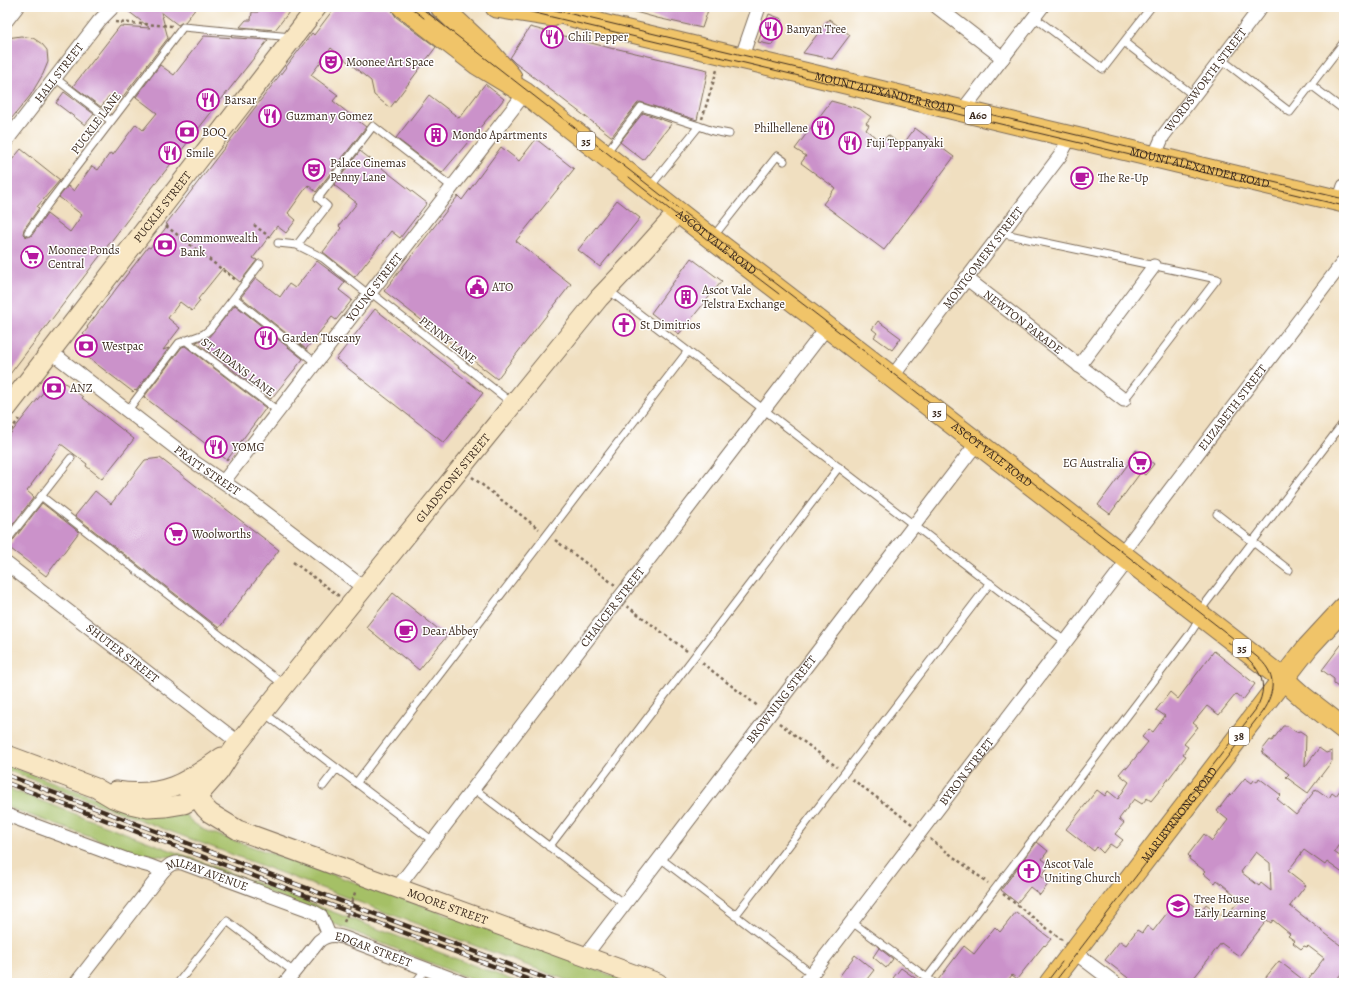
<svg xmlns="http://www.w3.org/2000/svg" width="1351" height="990" font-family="Alegreya,serif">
<rect width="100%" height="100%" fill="#fff"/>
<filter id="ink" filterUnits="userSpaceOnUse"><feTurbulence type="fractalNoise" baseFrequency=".025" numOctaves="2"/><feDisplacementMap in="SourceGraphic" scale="8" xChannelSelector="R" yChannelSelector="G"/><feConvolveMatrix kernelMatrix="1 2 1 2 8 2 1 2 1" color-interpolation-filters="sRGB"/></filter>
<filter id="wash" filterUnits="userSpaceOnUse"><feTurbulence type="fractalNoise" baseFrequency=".012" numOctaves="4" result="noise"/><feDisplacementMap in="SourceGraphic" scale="16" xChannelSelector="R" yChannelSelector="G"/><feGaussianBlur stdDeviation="0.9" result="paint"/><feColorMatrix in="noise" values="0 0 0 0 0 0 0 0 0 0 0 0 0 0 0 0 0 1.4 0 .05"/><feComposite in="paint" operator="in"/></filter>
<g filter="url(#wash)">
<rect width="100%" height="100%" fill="#f0dfc0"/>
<path fill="#a5c066" stroke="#707542" d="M7,765L93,797L179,811L185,814L192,822L204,830L487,928L631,983H574L7,770Z
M7,788L520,983H480L332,923L321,914L181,858C167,856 152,856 137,854L7,807Z"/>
<g id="blocks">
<path fill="#cb92ca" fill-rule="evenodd" d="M123,7H197L185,22L181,23L178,25L161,12L168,38L118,103L109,96L101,107L73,86L120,26L150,28Z
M258,7H293L275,30L240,27L246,20H251L252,12H258Z
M335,7H388L392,10L396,17L436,47L390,108L374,95L371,81L331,48L311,75L338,95L333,101L366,127L316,192L308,185L288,213L296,220L286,233L277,226L253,258L257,260L240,282L223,268L198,299L200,301L192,311L180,302L168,318L180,328L163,350L169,348L136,391L135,390L133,392L77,349L86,337L83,334L88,328L87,327L148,247L150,248L168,225L166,224L312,33L314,35Z
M628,7H709L702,28L657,18L628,10Z
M769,14L782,19L772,45L758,42Z
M829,19L850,35L832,59L803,53Z
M530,27L614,49V48L708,70L697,120L640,102L637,104L612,136H611L515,63L510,58Z
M21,36L33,38L42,44L47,50L48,62L43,74L30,96L7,124V38Z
M204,36L268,40L141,202L7,378V166L21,149L60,180L37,207L39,208L24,229L23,234L25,236L28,237L32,235L47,214L70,232L82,215L59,197L68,186L74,191L92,166L98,170L110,153L113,155L136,124L143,130L157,113L136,97L160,65L174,75Z
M485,84L504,99L442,173L396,138L429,95L459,118Z
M64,92L94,114L85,125L56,103Z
M831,101L860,109L871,117L866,123L869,125L866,130L882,142L888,135L902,146L915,128L954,157L884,250L823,204L835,188L801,163L806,156L795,149Z
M643,113L672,123L643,160L620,142Z
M536,139L574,169L516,241L571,284L497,379L384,291L458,196L462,200L501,147L519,161Z
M360,151L427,203L400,238L391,231L355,277L323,252L341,228L339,226L357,203L334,185Z
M617,200L640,218L600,267L578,250Z
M691,258L722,281L679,334L651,313Z
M317,261L345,282L339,290L352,300L336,320L332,317L306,349L241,297L256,278L280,297L289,284L295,288Z
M235,305L303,359L271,399L196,342L208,338Z
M375,309L483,393L444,443L336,359Z
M878,321L901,338L892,350L874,337L877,333L872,329Z
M185,346L266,408L227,460L144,397L182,347Z
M56,376L83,397L82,398L134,439L102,479L86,466L87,464L61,444L31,485H32L27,491L34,497L7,532V438Z
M1136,450L1154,464L1145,475L1141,472L1110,514L1098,505L1129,463L1128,462Z
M160,458L279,550L219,628L75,516L95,491L111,504L145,460Z
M42,503L79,532L46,576L7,546V545L11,543Z
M393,593L447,636L419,670L366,627Z
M1344,641V685L1338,687L1334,684V679L1322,670Z
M1214,651L1255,684L1243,700L1236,694L1219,715L1207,706L1193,723L1198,727L1184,744L1188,747L1183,754L1186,756L1160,790L1151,801L1147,798L1142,804L1134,799L1119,819L1124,823L1115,834L1123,840L1116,848L1110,844L1103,853L1097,847L1094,851L1066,829L1097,790L1105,796L1108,791L1118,799L1129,782L1119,774L1125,767L1127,768L1148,742L1142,737L1149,729L1153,732L1165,716L1156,710L1170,692L1178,699Z
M1283,726H1288L1296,732L1300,731L1306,735L1305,767L1319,748L1326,753L1332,751V761L1308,793L1286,777L1289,774L1262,753L1264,750L1263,749L1270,740L1272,741Z
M1245,778L1252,783L1254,780L1257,782L1259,778L1281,795L1277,799L1296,815L1316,789L1329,798L1332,793L1336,796L1344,784V837L1334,852L1344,859V874L1327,862L1325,865L1304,850L1288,871L1306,885L1290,906L1344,948V970L1334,983H1261L1279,961L1306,982L1324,958L1308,946L1307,947L1304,946L1301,949L1293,943L1295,941L1288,936L1290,934L1273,920L1271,923L1267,920L1239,956L1221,943L1190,983H1138L1133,979L1132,981L1105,960L1120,941L1126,945L1137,930L1142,933L1147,926L1153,931L1181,895L1201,911L1206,904L1225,918L1240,899L1217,880L1215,883L1203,873L1205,871L1189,859L1190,857L1188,855L1204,834L1212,841L1228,820L1217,811L1230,794L1231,795ZM1256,852L1270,863L1271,891L1261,883L1259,886L1241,872Z
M1037,842L1048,851L1042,859L1050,865L1041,876L1049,883L1040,895L1030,887L1017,903L1001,890Z
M1016,912L1051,939L1045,946L1044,945L1017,979L1012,975L1006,983H939L938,980L964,946L974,954L995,927L1000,932Z
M879,948L893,959L886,968L873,957Z
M855,955L874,970L864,983H847L839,977Z
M901,968L922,983H900L893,978Z"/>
</g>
</g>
<g filter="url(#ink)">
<use href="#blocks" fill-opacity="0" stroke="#7a6957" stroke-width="1"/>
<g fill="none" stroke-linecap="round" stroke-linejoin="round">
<g stroke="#7a6957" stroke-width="9">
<path id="lane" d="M1034,17L1103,69L1151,7
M1124,42L1193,95
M1221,59L1290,112L1344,42
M55,78L111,121
M1311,85L1344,110
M606,153L641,107L699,126L713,131L729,134
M649,188L699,126
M28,232L48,204L183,27L292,37
M1000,233L1217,279L1124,400
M713,237L777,156L784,161
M278,243L297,245L323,258L368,294
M297,245L327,206L318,198L373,126L452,187
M607,289L1066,642
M370,292L513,404
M234,298L316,363
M185,340L278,411
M128,410L179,343L204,334L210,329L260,264
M41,496L284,685
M1217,514L1289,570
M7,540L71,458
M1199,612L1344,422
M264,713L433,841
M357,782L688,351
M323,786L337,768
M473,788L624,904
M549,847L839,467
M660,858L812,974
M735,916L990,583
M852,922L934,983
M927,978L1189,635L1200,618
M178,983L227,921L294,972
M415,983L426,969"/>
</g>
<g stroke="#7a6957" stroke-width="15">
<g id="street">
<path d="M937,7L1003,58"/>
<path d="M7,20L17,7"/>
<path d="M741,59L759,7"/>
<path d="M962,111L1042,7"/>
<path id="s1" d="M7,140L99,21L113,7"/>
<path id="s2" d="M1154,157L1163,136L1261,7"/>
<path d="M1339,201L1344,186"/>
<path id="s3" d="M966,278L1124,400"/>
<path id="s4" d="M51,352L194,462L244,496L364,588"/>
<path d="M1079,366L1154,266"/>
<path id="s5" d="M892,377L1060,156L1070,137"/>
<path id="s6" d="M224,481L525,93"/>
<path id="s7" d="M1121,554L1344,261"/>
<path id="s8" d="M7,564L239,743"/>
<path id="s9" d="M7,815L128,860L150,866L163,871C169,865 172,862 182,863L312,911L321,916L329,935"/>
<path id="s10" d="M397,888L827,327"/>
<path d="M1074,952L1115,983"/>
<path id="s11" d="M585,956L977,443"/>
<path d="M76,983L163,871"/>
<path id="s12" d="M285,983L319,941C329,933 338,935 350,940L463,983"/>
<path id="s13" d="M805,983L1128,560"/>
</g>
</g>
<g stroke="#7a6957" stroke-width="21">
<g id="secondary">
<path id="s14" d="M7,408L317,7"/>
<path id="s15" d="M7,755L96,788L113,798L130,804L148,808L166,807L184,804L197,797L219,772L233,750L285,685L599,298L635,260L678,212"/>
<path id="s16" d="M181,784L197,797L205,808L210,813L238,830L658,983"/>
<path d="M116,791C163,798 186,783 222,757"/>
</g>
</g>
<g stroke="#7a6957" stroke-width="23">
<g id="primary">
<path id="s17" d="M403,7L477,64L525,93L711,238L827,327L1283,679L1303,697L1344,729"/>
<path d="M441,7L487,50L511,77"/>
<path d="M496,7L552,16"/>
<path id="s18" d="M539,7L611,27L1344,202"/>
<path id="s19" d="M1050,983L1283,679L1308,647L1344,608"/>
</g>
</g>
<path stroke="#7a6957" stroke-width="2.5" stroke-dasharray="3 3" stroke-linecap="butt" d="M115,22L172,26
M702,119L717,70
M254,225L271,238
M166,226L237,281
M7,435L19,419
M472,477L539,529
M555,540L615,585
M293,562L339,596
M627,606L687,651
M702,663L759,707
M779,723L837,767
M852,779L912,824
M930,839L988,883
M1003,894L1062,940
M352,901L356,890
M344,922L347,915"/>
<use href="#lane" stroke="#fff" stroke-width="7"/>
<use href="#street" stroke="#fff" stroke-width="13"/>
<use href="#secondary" stroke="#f9e7c3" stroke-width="19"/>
<use href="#primary" stroke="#f0c469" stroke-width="21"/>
<path stroke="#3b2a1e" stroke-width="1" d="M410,7L424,18
M420,7L679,209L851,341L1256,656C1277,673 1276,691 1262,712L1054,983
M510,7L1344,206
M542,7L1344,199
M629,177L709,241L779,294
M1162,832L1256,709C1274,677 1252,661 1228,642
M1046,983L1062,962"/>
<g stroke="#3b2a1e" stroke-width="4.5">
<path id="rail" d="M7,775L558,983
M7,783L538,983"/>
</g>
<use href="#rail" stroke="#fff" stroke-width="3" stroke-dasharray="9" stroke-linecap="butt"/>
<path stroke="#7a6957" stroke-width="2.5" stroke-dasharray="3 3" stroke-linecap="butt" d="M347,915L352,901"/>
</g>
</g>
<defs>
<g id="restaurant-ring" transform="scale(1.15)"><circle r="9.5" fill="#fff" stroke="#b5179e" stroke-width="1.5"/><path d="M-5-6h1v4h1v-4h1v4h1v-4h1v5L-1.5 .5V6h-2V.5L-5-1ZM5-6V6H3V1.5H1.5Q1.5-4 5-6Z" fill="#b5179e"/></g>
<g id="theatre-ring" transform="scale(1.15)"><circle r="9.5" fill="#fff" stroke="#b5179e" stroke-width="1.5"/><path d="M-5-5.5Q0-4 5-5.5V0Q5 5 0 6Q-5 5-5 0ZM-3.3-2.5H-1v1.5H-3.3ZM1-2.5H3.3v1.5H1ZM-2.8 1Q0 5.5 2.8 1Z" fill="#b5179e"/></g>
<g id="bank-ring" transform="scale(1.15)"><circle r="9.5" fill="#fff" stroke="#b5179e" stroke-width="1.5"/><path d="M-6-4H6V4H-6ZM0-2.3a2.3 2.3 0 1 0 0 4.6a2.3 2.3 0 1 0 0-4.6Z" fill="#b5179e"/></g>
<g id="building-ring" transform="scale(1.15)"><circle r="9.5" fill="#fff" stroke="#b5179e" stroke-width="1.5"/><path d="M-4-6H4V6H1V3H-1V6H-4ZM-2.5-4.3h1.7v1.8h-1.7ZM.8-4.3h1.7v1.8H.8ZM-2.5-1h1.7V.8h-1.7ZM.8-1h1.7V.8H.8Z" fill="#b5179e"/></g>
<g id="cafe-ring" transform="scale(1.15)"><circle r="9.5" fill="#fff" stroke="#b5179e" stroke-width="1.5"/><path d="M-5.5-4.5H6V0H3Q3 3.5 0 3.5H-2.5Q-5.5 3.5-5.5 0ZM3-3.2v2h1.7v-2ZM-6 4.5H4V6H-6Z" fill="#b5179e"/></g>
<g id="supermarket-ring" transform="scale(1.15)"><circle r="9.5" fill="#fff" stroke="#b5179e" stroke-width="1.5"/><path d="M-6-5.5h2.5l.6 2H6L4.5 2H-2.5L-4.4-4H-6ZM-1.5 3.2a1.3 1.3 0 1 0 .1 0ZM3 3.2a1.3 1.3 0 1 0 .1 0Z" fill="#b5179e"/></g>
<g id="civic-ring" transform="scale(1.15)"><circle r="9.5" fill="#fff" stroke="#b5179e" stroke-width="1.5"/><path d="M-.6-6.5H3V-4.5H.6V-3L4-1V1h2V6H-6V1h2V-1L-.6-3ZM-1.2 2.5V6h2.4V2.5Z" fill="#b5179e"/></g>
<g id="church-ring" transform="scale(1.15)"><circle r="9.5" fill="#fff" stroke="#b5179e" stroke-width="1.5"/><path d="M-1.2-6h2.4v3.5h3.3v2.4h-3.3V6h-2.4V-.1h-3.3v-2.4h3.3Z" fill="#b5179e"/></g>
<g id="school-ring" transform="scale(1.15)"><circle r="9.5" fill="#fff" stroke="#b5179e" stroke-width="1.5"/><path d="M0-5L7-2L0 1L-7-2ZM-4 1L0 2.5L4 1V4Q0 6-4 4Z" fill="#b5179e"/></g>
</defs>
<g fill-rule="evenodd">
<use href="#restaurant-ring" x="771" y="29"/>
<use href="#restaurant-ring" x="552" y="37"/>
<use href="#theatre-ring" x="331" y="62"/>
<use href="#restaurant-ring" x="208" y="100"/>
<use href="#restaurant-ring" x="270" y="116"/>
<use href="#restaurant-ring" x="823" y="128"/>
<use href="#bank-ring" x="187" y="132"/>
<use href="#building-ring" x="436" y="135"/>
<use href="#restaurant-ring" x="850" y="143"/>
<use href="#restaurant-ring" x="170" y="153"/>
<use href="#theatre-ring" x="314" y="170"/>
<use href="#cafe-ring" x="1082" y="178"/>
<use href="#bank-ring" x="165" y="245"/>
<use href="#supermarket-ring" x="32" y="257"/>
<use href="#civic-ring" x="477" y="287"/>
<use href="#building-ring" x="686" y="297"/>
<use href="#church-ring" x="624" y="325"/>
<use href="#restaurant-ring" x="266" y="338"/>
<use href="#bank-ring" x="86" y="346"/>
<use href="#bank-ring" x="54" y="388"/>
<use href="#restaurant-ring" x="216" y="447"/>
<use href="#supermarket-ring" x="1140" y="463"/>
<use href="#supermarket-ring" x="176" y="534"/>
<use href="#cafe-ring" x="406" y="631"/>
<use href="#church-ring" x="1029" y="871"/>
<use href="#school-ring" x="1178" y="906"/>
</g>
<g text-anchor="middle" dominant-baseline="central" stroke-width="3" stroke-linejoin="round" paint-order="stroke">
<g fill="#fff" stroke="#766a62" stroke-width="1">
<rect x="965" y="106" width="26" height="18" rx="3"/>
<rect x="577" y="132" width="18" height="18" rx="3"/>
<rect x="928" y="403" width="18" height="18" rx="3"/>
<rect x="1233" y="639" width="18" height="18" rx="3"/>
<rect x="1229" y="727" width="20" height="18" rx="3"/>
</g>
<g font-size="11" font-weight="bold" fill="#3b2a1e">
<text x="978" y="115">A60</text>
<text x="586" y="141">35</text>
<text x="937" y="412">35</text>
<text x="1242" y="648">35</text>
<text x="1239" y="736">38</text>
</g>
<g font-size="12" fill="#3b2a1e" stroke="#fff" text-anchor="start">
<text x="786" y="29">Banyan Tree</text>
<text x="568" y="37">Chili Pepper</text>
<text x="346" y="62">Moonee Art Space</text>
<text x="224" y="100">Barsar</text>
<text x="286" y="116">Guzman y Gomez</text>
<text x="808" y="128" text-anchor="end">Philhellene</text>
<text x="202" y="132">BOQ</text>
<text x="452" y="135">Mondo Apartments</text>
<text x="866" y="143">Fuji Teppanyaki</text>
<text x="186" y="153">Smile</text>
<text x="330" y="163">Palace Cinemas<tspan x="330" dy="14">Penny Lane</tspan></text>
<text x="1098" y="178">The Re-Up</text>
<text x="180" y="238">Commonwealth<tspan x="180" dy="14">Bank</tspan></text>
<text x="48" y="250">Moonee Ponds<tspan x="48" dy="14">Central</tspan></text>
<text x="492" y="287">ATO</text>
<text x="702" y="290">Ascot Vale<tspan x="702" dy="14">Telstra Exchange</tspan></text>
<text x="640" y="325">St Dimitrios</text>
<text x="282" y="338">Garden Tuscany</text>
<text x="102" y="346">Westpac</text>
<text x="70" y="388">ANZ</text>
<text x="232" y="447">YOMG</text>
<text x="1124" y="463" text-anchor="end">EG Australia</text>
<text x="192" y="534">Woolworths</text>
<text x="422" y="631">Dear Abbey</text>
<text x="1044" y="864">Ascot Vale<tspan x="1044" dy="14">Uniting Church</tspan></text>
<text x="1194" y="899">Tree House<tspan x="1194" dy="14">Early Learning</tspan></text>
</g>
<g font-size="12" fill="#3b2a1e" stroke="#fff">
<text stroke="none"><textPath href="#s1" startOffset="85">HALL STREET</textPath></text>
<text stroke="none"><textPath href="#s2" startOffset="93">WORDSWORTH STREET</textPath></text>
<text stroke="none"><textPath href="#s18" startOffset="356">MOUNT ALEXANDER ROAD</textPath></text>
<text transform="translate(96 123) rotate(-53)">PUCKLE LANE</text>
<text stroke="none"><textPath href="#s18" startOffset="680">MOUNT ALEXANDER ROAD</textPath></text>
<text stroke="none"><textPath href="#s14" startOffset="254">PUCKLE STREET</textPath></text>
<text stroke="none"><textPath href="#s17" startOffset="392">ASCOT VALE ROAD</textPath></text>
<text stroke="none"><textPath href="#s5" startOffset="150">MONTGOMERY STREET</textPath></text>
<text stroke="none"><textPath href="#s6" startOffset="245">YOUNG STREET</textPath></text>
<text stroke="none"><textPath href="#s3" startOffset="72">NEWTON PARADE</textPath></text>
<text transform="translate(448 340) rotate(38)">PENNY LANE</text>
<text transform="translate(238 367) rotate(37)">ST AIDANS LANE</text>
<text stroke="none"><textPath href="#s7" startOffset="184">ELIZABETH STREET</textPath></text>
<text stroke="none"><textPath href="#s17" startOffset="740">ASCOT VALE ROAD</textPath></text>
<text stroke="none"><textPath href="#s4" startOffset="196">PRATT STREET</textPath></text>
<text stroke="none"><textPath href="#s15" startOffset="611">GLADSTONE STREET</textPath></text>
<text stroke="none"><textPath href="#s10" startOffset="354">CHAUCER STREET</textPath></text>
<text stroke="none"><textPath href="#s8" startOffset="146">SHUTER STREET</textPath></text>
<text stroke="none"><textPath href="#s11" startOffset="323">BROWNING STREET</textPath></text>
<text stroke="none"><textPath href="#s13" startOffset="266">BYRON STREET</textPath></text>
<text stroke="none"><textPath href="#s19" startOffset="212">MARIBYRNONG ROAD</textPath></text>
<text stroke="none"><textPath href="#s9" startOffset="214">MILFAY AVENUE</textPath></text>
<text stroke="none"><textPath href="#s16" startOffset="297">MOORE STREET</textPath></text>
<text stroke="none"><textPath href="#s12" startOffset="112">EDGAR STREET</textPath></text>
</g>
</g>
<rect width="1351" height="990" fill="none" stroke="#fff" stroke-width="24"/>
</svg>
